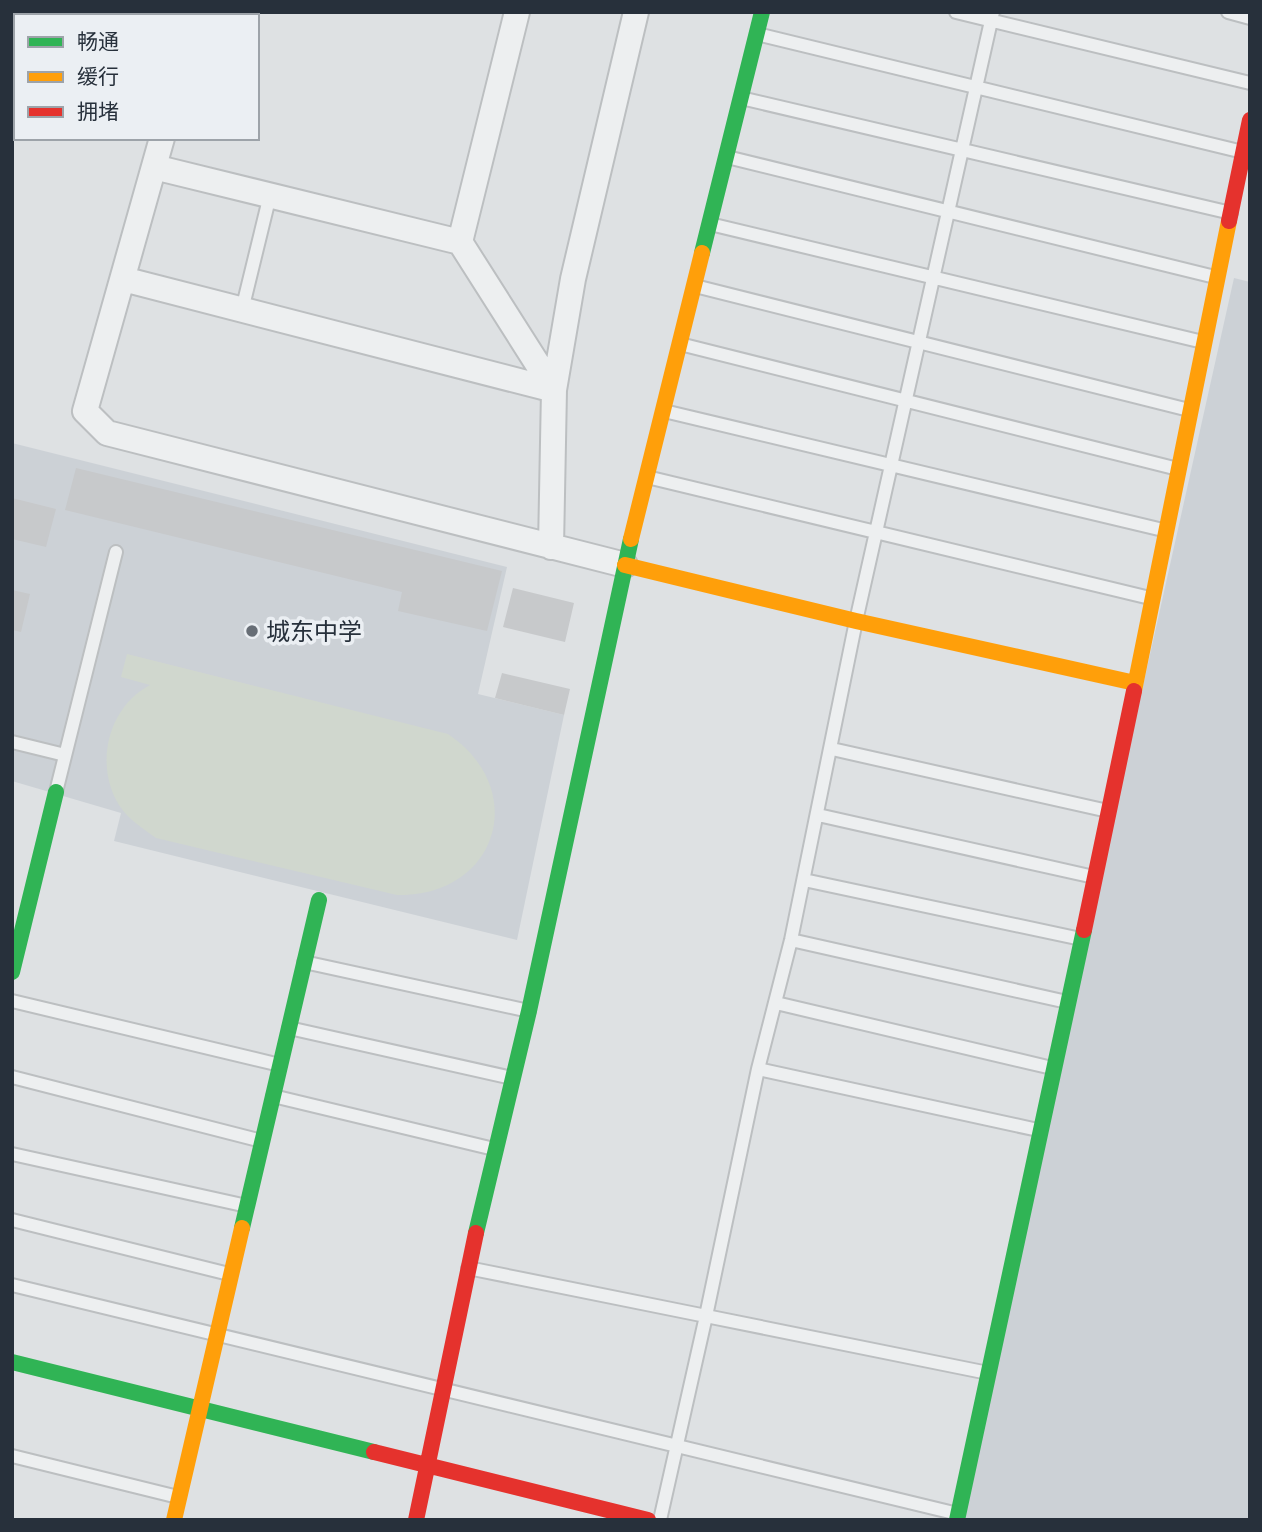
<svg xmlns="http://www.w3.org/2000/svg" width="1262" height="1532" font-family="Poppins,'Noto Sans SC',sans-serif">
<rect width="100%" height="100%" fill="#dee1e3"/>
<path fill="#ccd1d6" d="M1234,278L1250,282V1520H957Z
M12,443L507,567L478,694L564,715L517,940L114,841L121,813L12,781Z"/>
<path fill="#d0d7ce" d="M127,654L448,734C531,790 497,897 397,895L156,838C142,828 128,819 119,805C94,765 108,707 150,685L121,677Z"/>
<path fill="#c7c9cb" d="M76,468L502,571L487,631L398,611L402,592L65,510Z
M12,498L56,509L46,547L12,539Z
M513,588L574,603L565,642L503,627Z
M12,590L30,594L21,632L12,630Z
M502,673L570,689L564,715L495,698Z"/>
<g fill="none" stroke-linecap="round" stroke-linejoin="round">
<g stroke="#bcbfc1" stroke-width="16">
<path id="lane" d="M956,12L1250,83
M1228,12L1250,18
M757,34L1243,152
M741,98L1231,213
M727,157L1215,277
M710,224L1203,342
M695,286L1189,410
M242,310L270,195
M680,344L1178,469
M664,411L1163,530
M647,477L1150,598
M12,742L65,755
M832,749L1108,811
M56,792L116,552
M818,815L1094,877
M804,880L1081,939
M791,940L1067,1002
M304,962L529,1011
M12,1001L280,1065
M776,1003L1052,1068
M289,1028L512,1078
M758,1069L1038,1130
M12,1077L262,1141
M273,1096L494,1149
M12,1154L247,1206
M12,1220L229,1274
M468,1268L706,1316L758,1069L791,940L856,621L993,12
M12,1285L958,1514
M12,1456L178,1497
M660,1520L706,1316L988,1373"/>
</g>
<g stroke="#bcbfc1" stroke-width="28">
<path id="street" d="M197,16V12
M162,138L85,411L107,433L625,565
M154,167L460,242L554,390
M460,242L517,12
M123,279L554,390L551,547
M554,390L573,279L636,12"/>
</g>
<use href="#lane" stroke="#edeff0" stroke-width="12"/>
<use href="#street" stroke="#edeff0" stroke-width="24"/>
<path stroke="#30b455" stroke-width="16" d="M702,253L762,12
M12,972L56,792
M242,1228L319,900
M476,1233L529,1011L631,539
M12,1362L374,1452
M957,1520L1084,930"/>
<path stroke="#ff9f0a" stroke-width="16" d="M631,539L702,253
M625,565L856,621L1135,683
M1134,691L1229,221
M174,1520L242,1228"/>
<path stroke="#e5322d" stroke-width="16" d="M1229,221L1250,120
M1084,930L1134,691
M374,1452L648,1520
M416,1520L476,1233"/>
</g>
<circle fill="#676e76" stroke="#ebeff3" stroke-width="2.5" cx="252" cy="631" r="7"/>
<g text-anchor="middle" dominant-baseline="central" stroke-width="7" stroke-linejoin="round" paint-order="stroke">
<g font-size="24" fill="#27303b" stroke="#ebeff3" text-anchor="start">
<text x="266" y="631">城东中学</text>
</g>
</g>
<rect width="1262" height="1532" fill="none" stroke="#27303b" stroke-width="28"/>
<rect x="14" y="14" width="245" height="126" fill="#ebeff3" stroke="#9da3a9" stroke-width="2"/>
<rect x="28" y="37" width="35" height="10" fill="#30b455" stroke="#9da3a9" stroke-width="2"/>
<text x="77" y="49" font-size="21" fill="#27303b">畅通</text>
<rect x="28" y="72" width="35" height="10" fill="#ff9f0a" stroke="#9da3a9" stroke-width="2"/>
<text x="77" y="84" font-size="21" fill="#27303b">缓行</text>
<rect x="28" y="107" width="35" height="10" fill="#e5322d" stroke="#9da3a9" stroke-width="2"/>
<text x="77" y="119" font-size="21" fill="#27303b">拥堵</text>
</svg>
